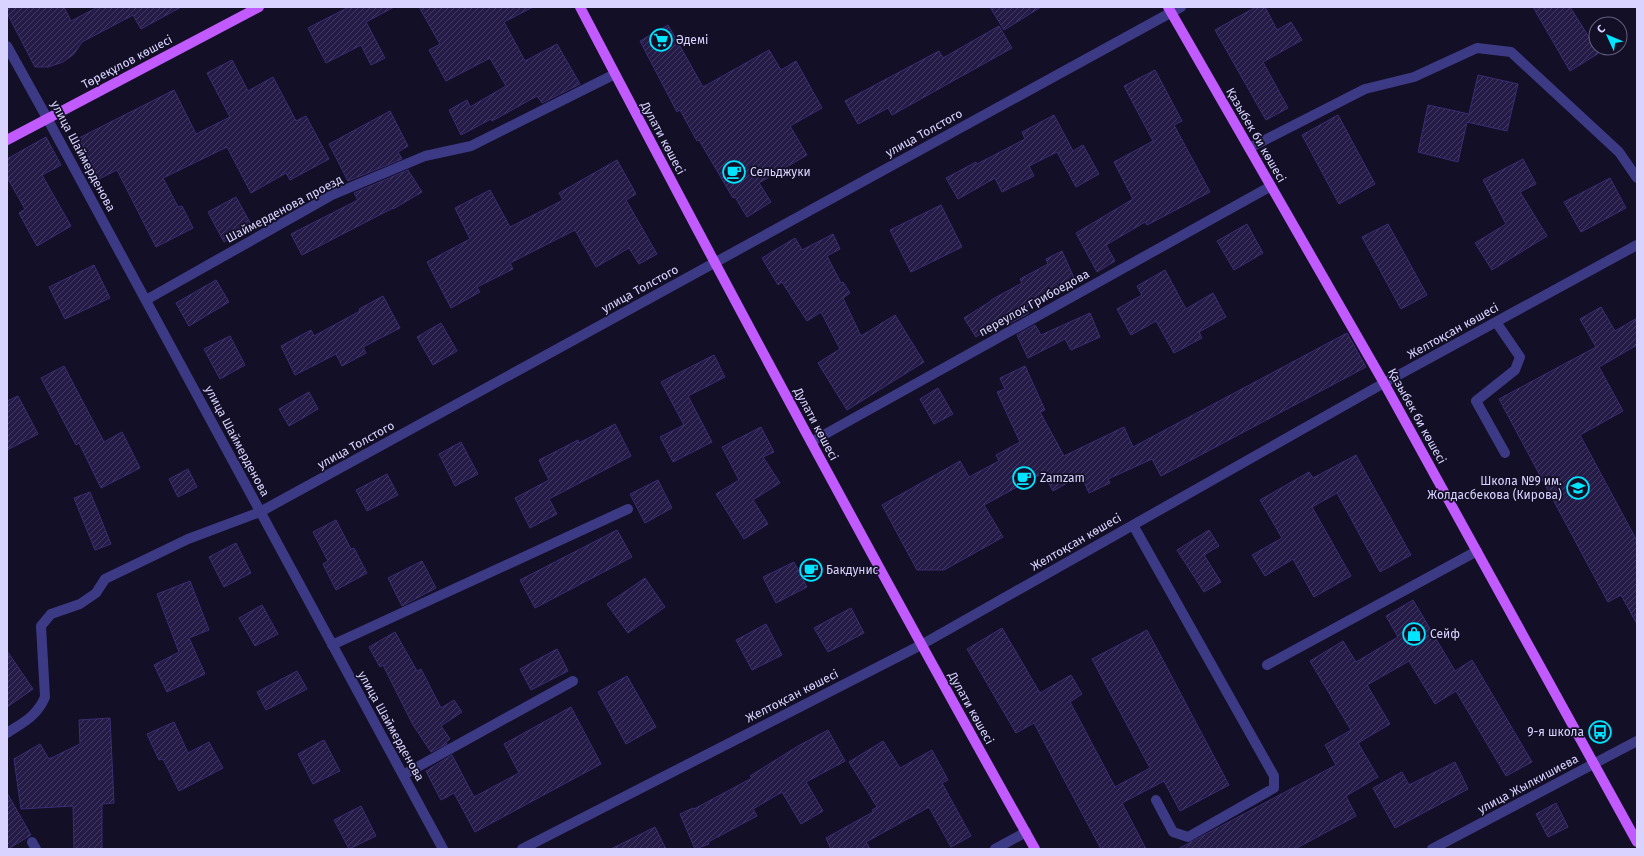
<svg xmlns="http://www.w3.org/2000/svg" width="1644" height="856" font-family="'Fira Sans',sans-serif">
<defs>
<pattern id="building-hatch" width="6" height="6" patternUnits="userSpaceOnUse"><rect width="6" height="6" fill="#241b47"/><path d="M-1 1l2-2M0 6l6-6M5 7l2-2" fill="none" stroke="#433b63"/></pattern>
</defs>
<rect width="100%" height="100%" fill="#130f26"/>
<path fill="url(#building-hatch)" stroke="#3b2d73" d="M7,7H64L71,21L98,7H181L141,29L133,15L82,42L74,54L63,62L48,67H35L7,13Z
M349,7H394L366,22L385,58L371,65L361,45L326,63L308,28Z
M419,7H533L504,22L525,61L557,44L580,84L542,103L537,96L492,121L491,119L461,135L449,110L467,100L470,107L506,86L490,58L446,81L429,50L440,44Z
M990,7H1041L1004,30Z
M1256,7H1265L1277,30L1291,22L1302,40L1263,62L1288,108L1266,120L1215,30Z
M1533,7H1570L1599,53L1570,71Z
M668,25L703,87L769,50L781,70L796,61L822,108L790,126L807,155L759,183L771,202L747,217L735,197L733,198L699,140L697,141L680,110L677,112L640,41Z
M999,26L1012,48L892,115L888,108L858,124L845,101L939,51L943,58Z
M232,60L248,91L273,77L296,121L306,116L329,159L290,180L286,173L251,193L227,147L163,178L178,207L182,206L193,228L156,247L117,170L99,179L79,138L174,90L196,134L230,117L207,73Z
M1155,70L1182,121L1174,125L1210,192L1147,225L1145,222L1106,245L1115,261L1097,272L1076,233L1133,199L1114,162L1153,141L1124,86Z
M1478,75L1518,84L1507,131L1467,122L1458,162L1418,152L1428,105L1469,114Z
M390,111L408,146L398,152L402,159L348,181L329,144Z
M1054,115L1073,151L1083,145L1099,174L1076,187L1057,152L1029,166L1034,176L1002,192L995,178L958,199L946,178L976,162L977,164L1025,139L1022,132Z
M1338,115L1375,184L1339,204L1302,135Z
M46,137L61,165L42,175L71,226L37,246L19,213L25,209L7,177V159Z
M1523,159L1536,184L1520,192L1547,236L1492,270L1475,243L1506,224L1483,180Z
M617,160L636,194L626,200L657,254L639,264L629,248L596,267L575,230L510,263L513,269L477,287L480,292L451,308L427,262L470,239L455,208L490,190L510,227L563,200L559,193Z
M408,170L422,192L393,209V208L302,255L291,234L358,200L354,193Z
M1610,178L1626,208L1581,232L1564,202Z
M236,197L252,226L224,242L208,212Z
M941,205L962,247L911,272L890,230Z
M1247,224L1263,253L1234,270L1217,241Z
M1388,224L1427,295L1401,309L1362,237Z
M833,234L840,249L827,256L841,283L843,282L850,293L843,298L861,336L895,315L924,362L847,410L818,363L840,349L821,312L807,321L782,282L778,285L762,258L795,238L802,250Z
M1062,251L1075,280L1048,293L1049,294L1026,307L1029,313L1011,323L1008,316L976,337L964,318L991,301V300L1022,283L1020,279L1048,264L1046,259Z
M94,265L110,298L65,319L49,287Z
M1165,270L1186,309L1213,293L1226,317L1199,332L1202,338L1174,353L1156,321L1131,335L1117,309L1142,295L1137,286Z
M216,280L229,302L189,326L176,303Z
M383,296L400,328L363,347L366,353L342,366L336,354L295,375L281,346L311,330L314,336L360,311L359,309Z
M1601,307L1615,331L1637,318V345L1599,367L1623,411L1580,435L1637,541V624L1621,595L1608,602L1499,399L1596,347L1580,319Z
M1090,313L1100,337L1071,350L1065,339L1028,358L1017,335L1035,325L1041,335Z
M441,323L457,351L433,365L417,337Z
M1347,333L1366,367L1161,476L1152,459L1108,479L1110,483L1089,493L1081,475L1053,491L1043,473L984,505L1003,537L944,570H917L882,505L960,461L969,477L999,461L996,455L1020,442L997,392L1005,389L1000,378L1025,366L1045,410L1040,412L1064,456L1124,427L1133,447Z
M230,336L245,365L220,379L204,349Z
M714,355L725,377L688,396L712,442L673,462L660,437L684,425L661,382Z
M64,366L104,442L122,432L140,468L101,488L79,443L76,445L41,378Z
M938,388L953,414L934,424L920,399Z
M309,392L318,409L289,426L279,409Z
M18,396L38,434L7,450V401Z
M615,424L631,456L549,499L557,514L530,528L515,498L549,480L539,460L578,440L579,443Z
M761,427L774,452L763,457L780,483L753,500L768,524L744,539L716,494L739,480L722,447Z
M461,442L478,474L455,486L439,454Z
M1356,455L1411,555L1380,572L1337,493L1312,507L1351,576L1314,597L1293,559L1265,576L1252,555L1282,538L1260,500L1309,472L1313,478Z
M188,469L197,487L178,497L169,479Z
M387,474L398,495L367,511L356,490Z
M658,480L672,508L645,523L630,494Z
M90,492L111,544L95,550L74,498Z
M336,520L351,549L354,548L367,573L336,590L323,564L328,561L313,532Z
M617,530L632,557L535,608L520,580Z
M1209,530L1219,546L1204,555L1221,582L1204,592L1177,550Z
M236,543L251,573L224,587L209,557Z
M422,561L436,588L402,606L388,578Z
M794,562L807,587L776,603L763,577Z
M645,578L665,607L628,633L607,604Z
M190,581L209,630L189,638L205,674L167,692L154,665L179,652L157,594Z
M1413,600L1455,671L1472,660L1532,762L1506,776L1456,691L1435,704L1409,661L1367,685L1390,724L1358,743L1378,777L1346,796L1356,816L1295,849H1178L1336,765L1325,745L1351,730L1310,661L1343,641L1356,662L1398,637L1386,616Z
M262,605L278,634L255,646L239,618Z
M851,608L864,633L828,652L814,628Z
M766,624L782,655L752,670L736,640Z
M1002,628L1040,693L1071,675L1082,694L1070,702L1115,787L1150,768L1092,659L1147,630L1229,785L1180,811L1164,781L1122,803L1146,849H1101L1034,723L1016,733L967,649Z
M395,632L417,671L421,669L441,708L454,700L462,712L441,726L450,739L446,742L447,744L431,752L413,725L383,665L380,667L369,647Z
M557,649L568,671L531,690L520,669Z
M7,651L33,689L7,707Z
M297,671L307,689L266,710L257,692Z
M627,676L656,727L626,744L598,692Z
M571,707L601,764L475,832L454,793L441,800L426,771L452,755L474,797L519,773L504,744Z
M110,718L114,803L102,804V849H74L73,806L21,809L14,759L40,744L49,759L80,744L79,720Z
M174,722L188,753L209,742L223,768L179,791L163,759L159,760L147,734Z
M828,730L845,761L806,782L823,811L801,824L782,792L753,809L757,816L708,842L709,844L695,849L680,814L693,808L694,809L752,778L750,776L798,746Z
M324,740L340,771L313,784L298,754Z
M883,741L900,768L932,750L948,780L942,783L971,836L951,847L929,807L866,842L870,849H831L826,838L873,812L872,810L877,807L849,762Z
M1455,762L1468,789L1395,828L1373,788L1402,772L1409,785Z
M7,793L31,835L8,849H7Z
M1556,803L1568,827L1548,837L1536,814Z
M361,806L376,836L349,849L334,820Z
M655,827L666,849H611Z"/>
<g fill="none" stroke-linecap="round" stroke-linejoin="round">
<path stroke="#3d3a85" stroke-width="10" d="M7,46L47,118L443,849
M1249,148L1365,89L1414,77L1477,48L1511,52L1619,152L1637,178
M146,300L332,195L425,156L471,146L615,74
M1496,322L1520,357L1515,370L1476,401L1505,453
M811,442L1271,186
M1133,525L1274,776V788L1188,837L1173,832L1156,800
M332,645L628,509
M1267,665L1477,551
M7,733C24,722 37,716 45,697L41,626L51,614L80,604L96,593L105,579L188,539L260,512L1181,7
M403,775L573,681
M32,842L36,849
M522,849L921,645L1384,383L1637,245
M995,849L1026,832
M1432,849L1637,741"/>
<path stroke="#c25bff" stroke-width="10" d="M580,7C728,290 879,571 1035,849
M1168,7L1384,383L1637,842
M7,140L259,7"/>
</g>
<defs>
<g id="supermarket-ring" transform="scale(1.15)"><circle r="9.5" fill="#130f26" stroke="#00e5ff" stroke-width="1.5"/><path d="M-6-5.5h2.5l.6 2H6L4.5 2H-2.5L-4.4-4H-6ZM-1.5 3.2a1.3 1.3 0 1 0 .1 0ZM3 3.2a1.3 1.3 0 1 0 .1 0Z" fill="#00e5ff"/></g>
<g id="cafe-ring" transform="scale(1.15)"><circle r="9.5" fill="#130f26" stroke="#00e5ff" stroke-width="1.5"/><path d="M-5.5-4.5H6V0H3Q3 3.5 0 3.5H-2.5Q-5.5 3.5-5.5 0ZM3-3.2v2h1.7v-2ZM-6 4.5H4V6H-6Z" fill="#00e5ff"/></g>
<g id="school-ring" transform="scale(1.15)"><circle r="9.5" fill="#130f26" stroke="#00e5ff" stroke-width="1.5"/><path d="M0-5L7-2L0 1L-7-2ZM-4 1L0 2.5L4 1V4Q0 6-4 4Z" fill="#00e5ff"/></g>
<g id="shop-ring" transform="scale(1.15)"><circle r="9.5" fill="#130f26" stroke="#00e5ff" stroke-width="1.5"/><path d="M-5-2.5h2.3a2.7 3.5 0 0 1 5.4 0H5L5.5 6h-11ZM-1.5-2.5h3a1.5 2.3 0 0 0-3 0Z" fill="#00e5ff"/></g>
<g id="bus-ring" transform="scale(1.15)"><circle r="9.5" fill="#130f26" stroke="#00e5ff" stroke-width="1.5"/><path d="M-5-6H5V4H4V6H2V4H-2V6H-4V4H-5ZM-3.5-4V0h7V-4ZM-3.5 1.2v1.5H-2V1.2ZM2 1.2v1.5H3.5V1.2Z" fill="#00e5ff"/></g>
</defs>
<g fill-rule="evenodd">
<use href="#supermarket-ring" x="661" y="40"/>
<use href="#cafe-ring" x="734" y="172"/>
<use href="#cafe-ring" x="1024" y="478"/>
<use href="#school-ring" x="1578" y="488"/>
<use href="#cafe-ring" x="811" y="570"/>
<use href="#shop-ring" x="1414" y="634"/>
<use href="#bus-ring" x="1600" y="732"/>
</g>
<g text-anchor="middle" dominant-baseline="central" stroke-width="3.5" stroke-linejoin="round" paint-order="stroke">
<g font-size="12" fill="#d9d4ff" stroke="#130f26" text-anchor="start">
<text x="676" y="40">Әдемі</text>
<text x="750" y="172">Сельджуки</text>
<text x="1040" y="478">Zamzam</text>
<text x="1562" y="481" text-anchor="end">Школа №9 им.<tspan x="1562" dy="14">Жолдасбекова (Кирова)</tspan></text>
<text x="826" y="570">Бакдунис</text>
<text x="1430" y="634">Сейф</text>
<text x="1584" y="732" text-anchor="end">9-я школа</text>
</g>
<g font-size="12" fill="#d9d4ff" stroke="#130f26">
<text transform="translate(127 62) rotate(-28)">Төреқұлов көшесі</text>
<text transform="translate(924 133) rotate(-29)">улица Толстого</text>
<text transform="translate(1256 135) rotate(60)">Қазыбек би көшесі</text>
<text transform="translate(663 138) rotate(62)">Дулати көшесі</text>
<text transform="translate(83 156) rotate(62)">улица Шаймерденова</text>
<text transform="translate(284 209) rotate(-28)">Шаймерденова проезд</text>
<text transform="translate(640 289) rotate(-29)">улица Толстого</text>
<text transform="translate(1034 303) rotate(-29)">переулок Грибоедова</text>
<text transform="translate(1453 331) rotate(-29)">Желтоқсан көшесі</text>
<text transform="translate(1417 416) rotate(61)">Қазыбек би көшесі</text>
<text transform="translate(816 424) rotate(62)">Дулати көшесі</text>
<text transform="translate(237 441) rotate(62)">улица Шаймерденова</text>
<text transform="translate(356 445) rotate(-29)">улица Толстого</text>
<text transform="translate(1076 542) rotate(-30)">Желтоқсан көшесі</text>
<text transform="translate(792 696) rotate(-27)">Желтоқсан көшесі</text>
<text transform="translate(971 708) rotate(61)">Дулати көшесі</text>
<text transform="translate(391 726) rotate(61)">улица Шаймерденова</text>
<text transform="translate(1528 784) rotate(-28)">улица Жылкишиева</text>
</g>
</g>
<rect width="1644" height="856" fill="none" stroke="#d9d4ff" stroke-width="16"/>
<g transform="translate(1608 36) rotate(314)"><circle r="19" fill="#130f26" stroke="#625e7d"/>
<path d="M0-3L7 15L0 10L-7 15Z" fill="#00e5ff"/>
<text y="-6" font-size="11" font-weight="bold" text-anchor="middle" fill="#d9d4ff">С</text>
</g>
</svg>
